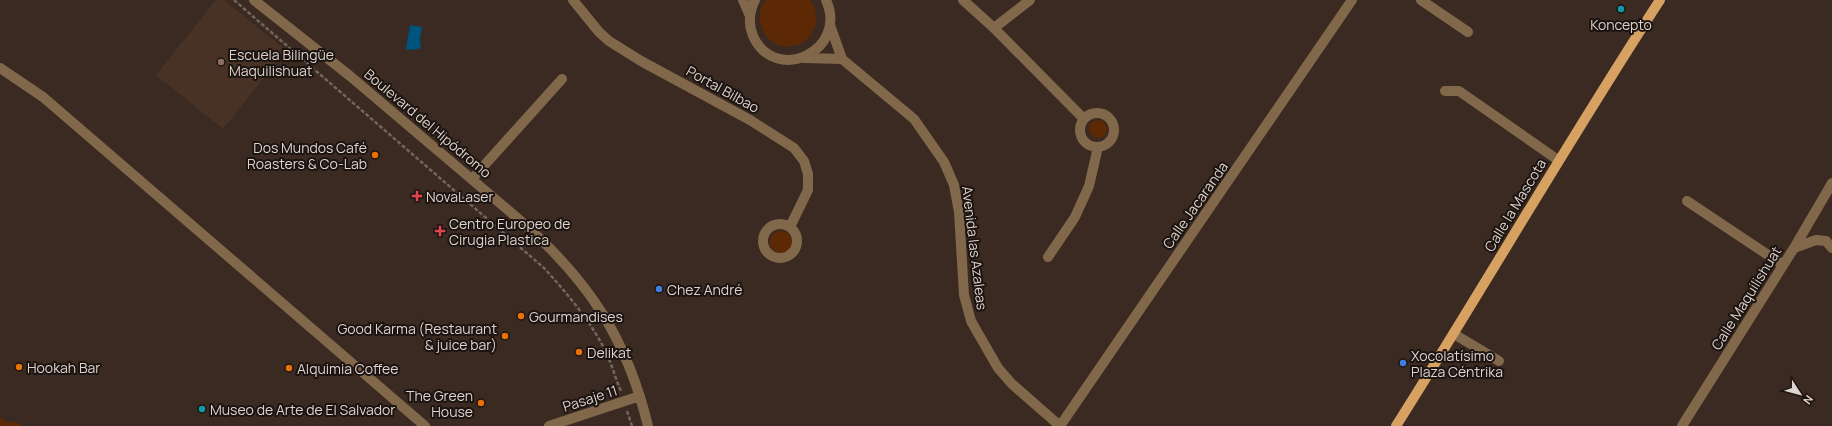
<svg xmlns="http://www.w3.org/2000/svg" width="1832" height="426" font-family="Manrope,sans-serif">
<rect width="100%" height="100%" fill="#3a2a21"/>
<path fill="#483125" d="M216,0H224L286,50L223,129L156,75Z"/>
<path fill="#5d2904" d="M766,0H811C834,42 775,66 761,26C758,17 760,7 766,0Z
M1089 129a9 9 0 1 1 18 0a9 9 0 1 1-18 0Z
M770 242a11 11 0 1 1 22 0a11 11 0 1 1-22 0Z
M0,418H4V422H17L21,426H0Z"/>
<path fill="#00537d" d="M410,25L422,27L420,39L421,48L412,50L406,49Z"/>
<g fill="none" stroke-linecap="round" stroke-linejoin="round">
<path stroke="#73655d" stroke-width="2.5" stroke-dasharray="4 2" stroke-linecap="butt" d="M234,0L544,268C566,292 595,326 608,357C613,368 616,380 621,391
M627,411L632,426"/>
<path stroke="#82684b" stroke-width="10" d="M254,0L350,76L522,222C589,281 627,339 648,426
M573,0L599,32L609,41L641,61L750,120L794,148L804,161L808,174V190L790,227
M743,0L750,16
M755,0C749,12 748,24 753,36C775,85 849,51 826,0
M963,0L994,28L1084,119
M1421,0L1468,32
M830,25L842,59L914,119L944,162L954,185L959,212L964,295L971,321L998,368L1012,384L1060,426
M994,28L1030,0
M804,58L842,59
M0,68L43,97L425,426
M1445,91H1459L1558,160
M1080 130a17 17 0 1 1 34 0a17 17 0 1 1-34 0Z
M472,179L562,79
M1687,201L1783,265
M763 241a17 17 0 1 1 34 0a17 17 0 1 1-34 0Z
M1794,248L1816,240L1826,241L1832,248
M1048,257L1075,217L1089,186L1098,147
M1454,334L1499,361
M549,426L640,396
M1060,426L1352,0
M1682,426L1794,248L1832,183"/>
<path stroke="#d6a161" stroke-width="10" d="M1396,426C1485,285 1569,140 1660,0"/>
</g>
<g fill="#0f9aa8" stroke="#1c1410" stroke-width="1.5">
<circle cx="1621" cy="9" r="4"/>
<circle cx="202" cy="409" r="4"/>
</g>
<circle fill="#8d6e63" stroke="#1c1410" stroke-width="1.5" cx="221" cy="62" r="4"/>
<g fill="#e8710a" stroke="#1c1410" stroke-width="1.5">
<circle cx="375" cy="155" r="4"/>
<circle cx="521" cy="316" r="4"/>
<circle cx="505" cy="336" r="4"/>
<circle cx="579" cy="352" r="4"/>
<circle cx="19" cy="367" r="4"/>
<circle cx="289" cy="368" r="4"/>
<circle cx="481" cy="403" r="4"/>
</g>
<g fill="#e0444e" stroke="#1c1410" stroke-width="1.5">
<path d="M415 190h4v4h4v4h-4v4h-4v-4h-4v-4h4z"/>
<path d="M438 225h4v4h4v4h-4v4h-4v-4h-4v-4h4z"/>
</g>
<g fill="#3f7fe0" stroke="#1c1410" stroke-width="1.5">
<circle cx="659" cy="289" r="4"/>
<circle cx="1403" cy="363" r="4"/>
</g>
<g text-anchor="middle" dominant-baseline="central" stroke-width="4" stroke-linejoin="round" paint-order="stroke">
<g font-size="14" fill="#ded3cd" stroke="#1c1410" text-anchor="start">
<text x="1621" y="24" text-anchor="middle">Koncepto</text>
<text x="229" y="54">Escuela Bilingüe<tspan x="229" dy="16">Maquilishuat</tspan></text>
<text x="367" y="147" text-anchor="end">Dos Mundos Café<tspan x="367" dy="16">Roasters &amp; Co-Lab</tspan></text>
<text x="426" y="196">NovaLaser</text>
<text x="449" y="223">Centro Europeo de<tspan x="449" dy="16">Cirugia Plastica</tspan></text>
<text x="667" y="289">Chez André</text>
<text x="529" y="316">Gourmandises</text>
<text x="497" y="328" text-anchor="end">Good Karma (Restaurant<tspan x="497" dy="16">&amp; juice bar)</tspan></text>
<text x="587" y="352">Delikat</text>
<text x="1411" y="355">Xocolatísimo<tspan x="1411" dy="16">Plaza Céntrika</tspan></text>
<text x="27" y="367">Hookah Bar</text>
<text x="297" y="368">Alquimia Coffee</text>
<text x="473" y="395" text-anchor="end">The Green<tspan x="473" dy="16">House</tspan></text>
<text x="210" y="409">Museo de Arte de El Salvador</text>
</g>
<g font-size="14" fill="#ded3cd" stroke="#1c1410">
<text transform="translate(723 89) rotate(29)">Portal Bilbao</text>
<text transform="translate(428 123) rotate(40)">Boulevard del Hipódromo</text>
<text transform="translate(1195 205) rotate(-55)">Calle Jacaranda</text>
<text transform="translate(1515 205) rotate(-59)">Calle la Mascota</text>
<text transform="translate(975 248) rotate(83)">Avenida las Azaleas</text>
<text transform="translate(1746 298) rotate(-58)">Calle Maquilishuat</text>
<text transform="translate(590 398) rotate(-18)">Pasaje 11</text>
</g>
</g>
<g transform="translate(1800 394) rotate(126)" stroke="#1c1410" stroke-width="3" paint-order="stroke">
<path d="M0-3L7 15L0 10L-7 15Z" fill="#ded3cd"/>
<text y="-6" font-size="11" font-weight="bold" text-anchor="middle" fill="#ded3cd">N</text>
</g>
</svg>
